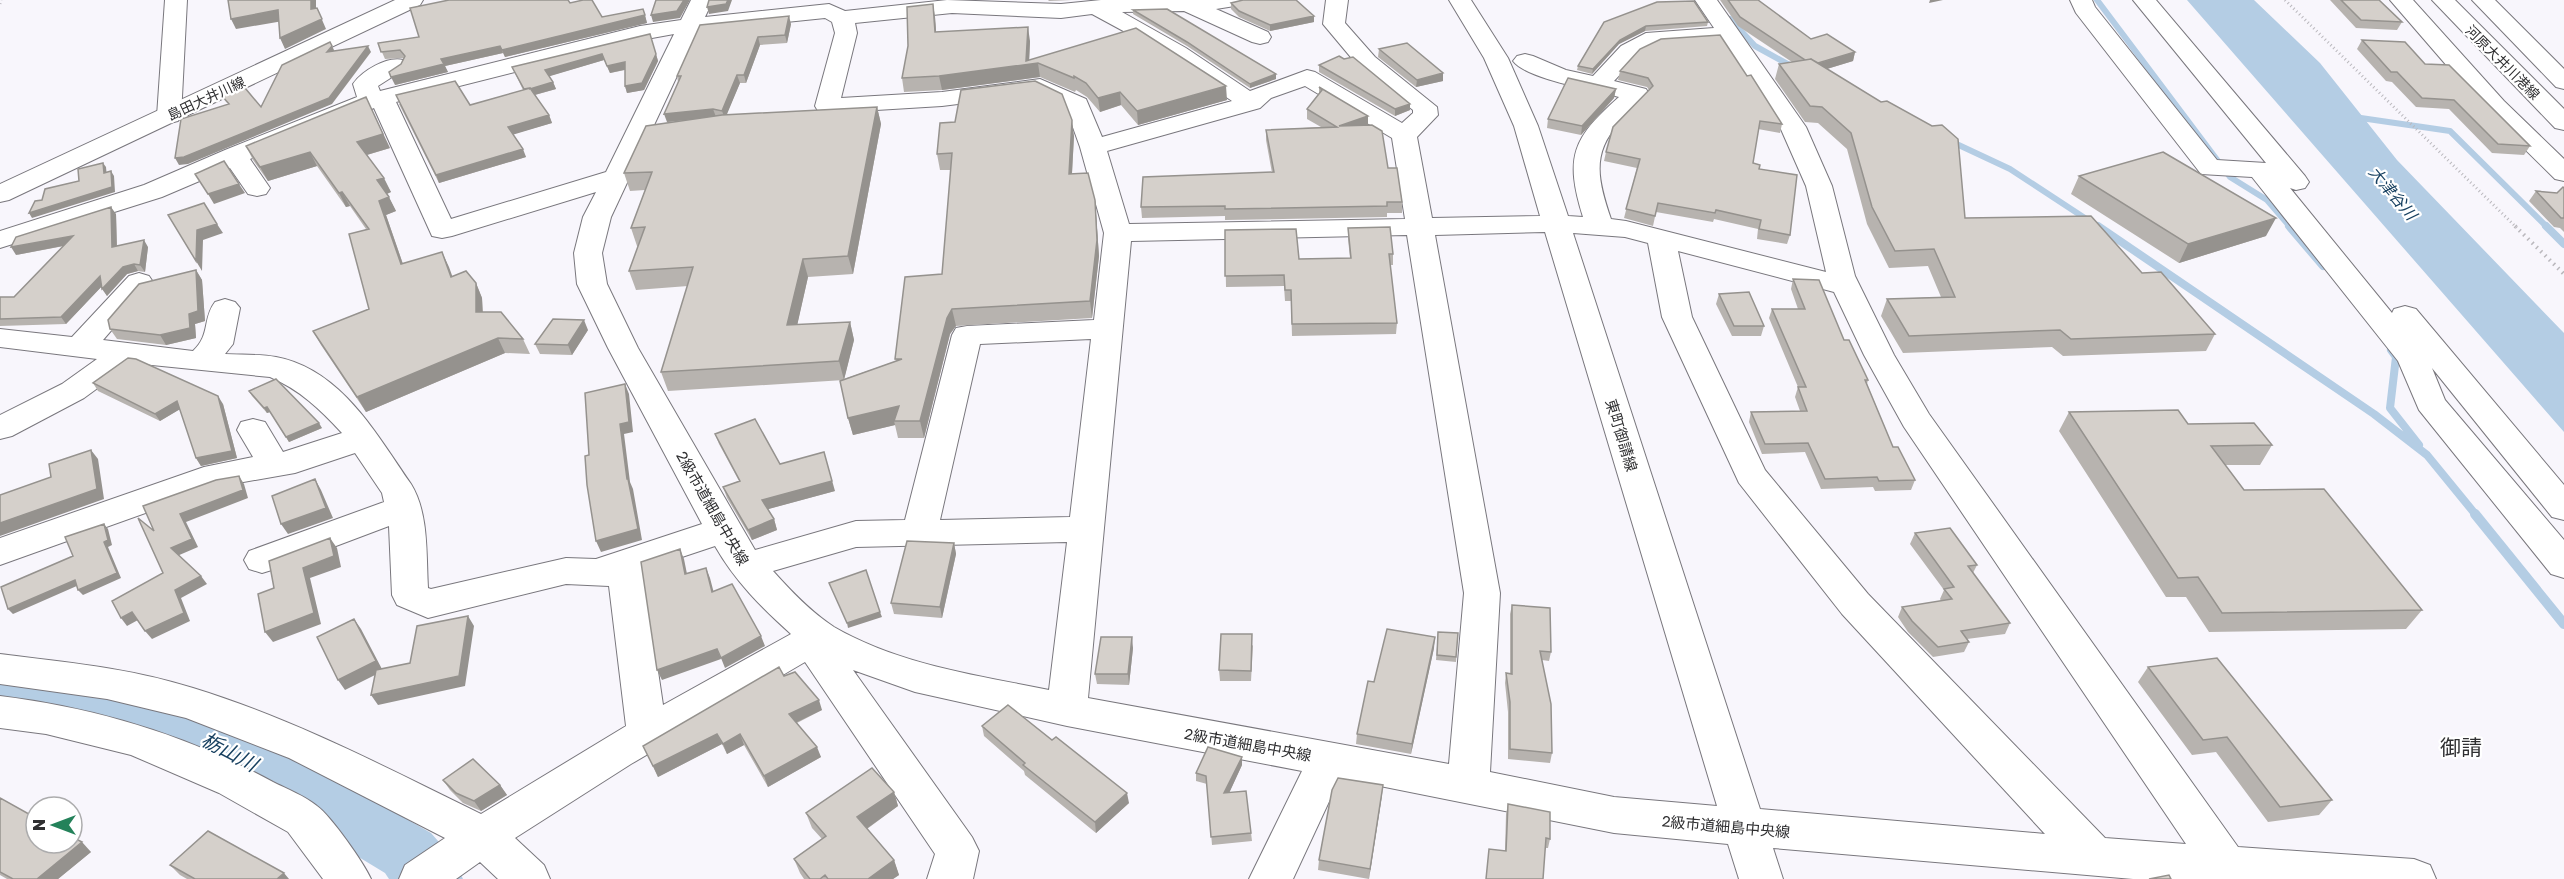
<svg xmlns="http://www.w3.org/2000/svg" width="2564" height="879" font-family="'Golos Text','Noto Sans JP',sans-serif">
<rect width="100%" height="100%" fill="#f8f6fc"/>
<path fill="#b4cde4" d="M2187,0H2254L2320,63L2397,160L2564,333V432Z"/>
<g fill="none" stroke-linecap="round" stroke-linejoin="round">
<path stroke="#b4cde4" stroke-width="6" d="M2097,0L2230,177L2267,200L2291,228
M1730,19L1755,46L1793,67
M2354,117L2450,131L2548,228
M1948,140L2010,169L2100,228"/>
<path stroke="#b4cde4" stroke-width="8" d="M2098,226L2374,414L2427,455L2476,515
M2289,226L2323,266
M2546,226L2564,244
M2391,350L2396,357L2390,408L2419,445"/>
<path stroke="#b4cde4" stroke-width="10" d="M2475,514L2564,624"/>
<path fill="#b4cde4" fill-rule="evenodd" d="M0,667L60,673L231,718L431,833L453,858L463,879H389L385,873L192,756L60,721L0,715Z"/>
<g stroke="#79777d" stroke-width="2">
<path id="minor" d="M165,0H187L181,116L178,121L169,123L160,121L157,116Z
M691,0H713L705,17L829,4L845,11L947,0L1061,4L1101,0H1244L1241,5L1216,9L1268,32L1271,37L1268,42L1260,44L1252,42L1184,11L1122,12L1186,48L1250,91L1307,70L1315,72L1402,123L1413,113V110L1359,67L1323,24L1326,0H1348L1345,23L1375,57L1437,107L1438,115L1417,137L1432,218L1540,216L1514,126L1484,58L1449,0H1471L1508,58L1538,126L1568,216L1583,217C1564,156 1573,138 1619,97C1597,91 1526,79 1513,61L1517,56L1525,54L1533,56L1566,70L1593,76L1621,46L1646,33L1714,28L1695,0H1717L1806,127L1832,186L1855,276L1894,355L1929,414L2238,847L2414,859L2430,865L2436,879H2133L1773,848L1783,879H1739L1728,844L1614,833L1340,778L1293,879H1249L1302,771L1067,726L915,692L853,670L972,837L979,851L973,879H927L935,854L805,662L631,764L515,838L544,865L550,879H498L480,862L456,879H399L405,865L445,838L289,758L186,718L107,699L0,684V654C65,662 130,668 193,688C294,719 387,768 481,814L626,726L609,586L566,584L428,618L397,605L392,595L389,526L275,569L262,573L249,569L244,560L249,551L384,502L382,493L355,453L295,473L221,486L0,565V538L204,467L253,457L237,430L241,422L253,419L265,422L283,452L342,433C320,409 300,390 270,377L132,363L84,398L12,436L0,439V415L62,384L97,359L0,347V329L72,337L129,276L139,273L149,276L153,282L103,340L193,351C211,334 202,319 215,302L225,299L235,302L240,308L233,344L225,354C242,355 260,354 276,357C341,369 377,435 411,484C429,513 426,554 428,588L431,589L566,558L596,559L702,524L608,348L577,284L574,253L583,217L596,192L452,236L442,238L432,236L374,108L250,159L270,188L266,194L257,196L248,194L230,168L162,197L0,248V231L144,185L225,150L357,97L353,84C362,71 387,56 403,60L407,65L403,70L378,86L380,91L640,26L681,20ZM952,13L1061,18L1092,14L1151,46L1232,101L1102,137L1086,99L1040,79L942,92L841,98L857,33L855,23ZM825,18L832,22L835,33L815,106L818,111L827,113L942,106L1037,94L1066,108L1080,147L1104,233L1094,320L967,326L956,328L952,335L905,520L856,521L755,550L638,348L607,284L602,253L611,217L698,31ZM674,34L606,172L451,219L396,102L641,40ZM1723,41L1780,127L1806,186L1826,272L1626,221L1611,219C1599,184 1590,153 1619,124C1629,114 1641,105 1649,94L1646,89L1614,81L1637,56L1659,45ZM1305,86L1392,138L1405,219L1129,224L1107,151L1260,108L1271,98ZM1545,232L1717,806L1614,797L1490,772L1500,593L1435,235ZM1573,233L1625,237L1648,243L1662,317L1739,483L1842,614L2045,834L1760,809ZM1407,235L1464,593L1449,764L1088,698L1131,241ZM1678,251L1834,292L1864,355L1904,427L2186,844L2105,838L1868,594L1765,470L1692,317ZM1091,339L1070,517L940,520L980,344ZM1067,542L1049,690C976,675 900,665 834,627C812,613 790,590 773,571L856,547ZM715,546C735,581 761,607 791,634L663,705L643,570Z
M2070,0H2092L2095,7L2217,160L2266,163L2133,0H2156L2305,176L2309,182L2305,188L2296,190L2290,188L2392,313L2394,309L2405,306L2416,309L2564,485V520L2552,517L2432,368L2445,400L2564,540V578L2551,574L2419,410L2398,361L2252,177L2201,174L2076,13Z
M2390,0H2413L2504,101L2564,159V181L2555,179L2486,111Z
M2472,0H2495L2564,69V89L2556,87Z
M0,696C97,708 187,735 273,782C287,789 305,796 317,806C331,816 364,863 371,879H323L288,832L219,793L131,755L46,734L0,728Z"/>
</g>
<g stroke="#79777d" stroke-width="2">
<path id="major" d="M395,0H423L420,5L9,200L0,202V184Z
M2432,0H2455L2564,109V130L2555,128Z"/>
</g>
<path stroke="#bab8bd" stroke-width="3" stroke-dasharray="1 3" stroke-linecap="butt" d="M2285,0L2517,228
M0,4L1,0"/>
<path stroke="#bab8bd" stroke-width="4" stroke-dasharray="1.5 4.5" stroke-linecap="butt" d="M2515,226L2564,274"/>
<use href="#minor" fill="#fff" fill-rule="evenodd"/>
<use href="#major" fill="#fff" fill-rule="evenodd"/>
</g>
<path fill="#b7b3af" d="M1048,0H1072L1049,1Z
M1720,0H1758L1811,39L1855,52L1853,61L1827,69L1965,218L2142,273L2215,334L2206,351L2063,356L2052,347L1903,353L1881,316L1887,299L1941,297L1928,266L1889,268L1867,224L1847,149L1818,123L1805,122L1775,79L1779,64L1792,62L1738,26Z
M2330,0H2379L2402,22L2397,30L2356,28Z
M570,3L602,17L643,9L647,23L505,57L503,53L445,66L448,72L395,85L401,64L404,59L403,58L385,59L378,43L419,37Z
M1231,3L1314,16V22L1270,31L1239,17L1231,9Z
M1133,10L1276,79L1250,88L1187,46L1133,14Z
M935,17L936,32L1030,41L1029,60L1227,100L1138,125L1121,105L1100,112L1087,97L1076,90L1075,92L1040,77L942,90L904,92L902,78Z
M1604,22H1708L1707,26L1645,31L1619,44L1592,74L1577,70L1578,66Z
M791,24L787,43L760,45L746,83H740L726,115L877,107L881,124L853,274L808,277L797,325L850,322L854,340L844,379L896,361L895,359L942,274L951,170H940L937,154L1074,136L1072,174L1095,200L1099,256L1092,318L956,326L950,334L924,438H898L895,425L853,435L848,418L844,380L668,391L661,372L688,286L636,290L629,271L638,246H637L631,228L645,190L630,191L624,173L694,119L667,122L678,82L677,76L700,25Z
M650,34L658,61L644,90L627,93L625,86V70L610,73L604,60L549,76L553,82L556,89L535,95L549,115L552,123L513,134L526,157L439,183L399,104L470,105L523,90L512,67Z
M2362,40L2425,64L2530,146L2524,155L2492,153L2449,109L2416,107L2392,82L2386,81L2357,49Z
M1379,49L1443,73V81L1416,87L1378,57Z
M1319,65L1410,104V110L1395,116L1319,72Z
M1620,71L1747,76L1782,124L1780,133L1758,129L1753,163L1759,169L1790,235L1787,244L1757,239L1758,229L1714,219L1713,222L1656,212L1653,226L1624,218L1637,168L1604,161L1606,152L1649,90L1647,87L1618,80Z
M1319,87L1368,116V125L1402,202V213H1387V217L1225,220V216L1142,218L1141,207L1272,173L1266,140V130L1321,127L1307,119V109L1319,93Z
M1616,89L1614,98L1581,135L1547,128L1548,119Z
M246,146L390,148L367,155L391,192L387,194L396,211L386,215L403,264L442,252L452,277L476,283L482,298L483,312L523,339L530,354L505,353L366,412L321,345L313,331L369,309L366,229L350,206L346,207L317,166L268,181L253,160Z
M2079,176L2266,236L2179,263L2071,194Z
M2564,188V232L2560,228L2554,227L2529,201L2536,191L2557,193Z
M116,214L117,246L148,247L145,272L138,271L127,274L107,296L102,286L66,324L0,326V297H14L64,246L16,255Z
M1348,228L1393,254V265H1390L1397,323L1396,334L1292,336L1291,301H1285L1284,286L1226,287L1225,230L1299,259L1350,258L1348,239Z
M196,270L202,280L205,321L195,324L196,338L166,345L117,339L110,329Z
M1793,279L1844,340L1868,380L1867,384L1893,447L1915,480L1911,490L1875,491L1873,487L1821,489L1805,452L1762,454L1749,422L1751,412L1800,411L1795,397L1798,387L1769,318L1772,309H1798L1791,289Z
M1719,294L1764,326L1761,336H1732L1716,304Z
M588,330L572,355L540,354L535,344Z
M93,383L223,404L237,458L201,466L196,458L180,409L160,421L98,391Z
M249,391L322,428L289,442L270,412L267,413L252,396Z
M2069,412L2188,424L2272,445L2260,465H2225L2244,490L2422,610L2406,629L2209,632L2186,597H2166L2059,431Z
M715,434L780,464L835,491L768,509L774,519L777,530L752,540L727,498L723,487L739,481L719,444Z
M1915,533L1977,565L1973,573L2010,623L2005,634L1967,639L1969,642L1964,652L1933,657L1908,632L1898,617L1902,607L1941,601L1940,599L1944,590L1910,544Z
M954,543L956,554L942,618L894,614L891,603Z
M1512,605L1551,652L1549,661L1542,660L1552,753L1550,763L1508,759V712L1505,683L1506,673L1510,674V614Z
M1438,632L1458,633L1456,662L1436,660Z
M1253,645L1251,681H1220L1219,670Z
M1133,648L1129,685L1097,684L1095,674Z
M1434,648L1411,754L1356,744L1357,734L1374,682Z
M2148,667L2332,800L2319,815L2268,822L2216,752L2192,755L2138,682Z
M784,676L822,710L797,723L821,757L768,787L744,745L727,754L722,744L658,777L643,746Z
M982,726L1129,803L1096,833L1025,775L1024,771L984,736Z
M1242,765L1229,793L1251,833L1252,841L1212,845L1207,784L1196,781V773Z
M443,780L500,785L507,795L481,811L463,803L450,790Z
M894,792L898,806L867,829L894,860L899,875L893,879H804L800,873L794,859L822,839L812,828L806,813Z
M1382,795L1369,879L1318,870L1319,860Z
M0,798L91,852L58,879H7L0,875Z
M1508,804L1550,839L1548,848H1545L1543,879H1486L1489,849L1505,851L1506,814Z
M170,865L289,879H187L180,875Z"/>
<path fill="#95928e" d="M311,0H316V19L311,9Z
M684,0H690L680,18L653,22L651,15Z
M728,0H732L728,11L709,14L707,7Z
M1930,0H1943L1929,3Z
M933,4L935,17L937,45L935,32Z
M317,8L326,29L285,49L280,38Z
M278,10L283,21L236,29L231,19Z
M645,15L647,23L505,57L502,50Z
M789,16L791,24L787,43L785,35Z
M1314,16V22L1270,31V25Z
M1646,26L1645,31L1619,44L1592,74L1593,69L1620,40Z
M1028,27L1030,41L1029,64L1038,63L1040,77L942,90L939,76L1026,61Z
M758,37L760,45L746,83L744,75Z
M330,42L335,52H327Z
M368,46L371,52L332,104L188,164L179,165L175,158Z
M500,46L503,53L445,66L448,72L395,85L391,77L441,59Z
M1855,52L1853,61L1810,74L1813,65Z
M602,54L604,60L547,77L545,70Z
M656,54L658,61L644,90L627,93L625,86Z
M625,62L628,69L610,73L607,66Z
M1443,73V81L1416,87L1417,80Z
M1276,74V79L1250,88V84Z
M737,75L740,83L725,119L722,111Z
M553,82L556,89L527,97L525,90Z
M1226,86L1227,100L1138,125L1137,111Z
M1616,89L1614,98L1581,135L1582,126Z
M1120,92L1121,105L1100,112L1098,98Z
M366,97L390,148L363,156L357,142Z
M1410,104V110L1395,116V109Z
M877,107L881,124L853,274L848,256Z
M713,109L716,117L667,122L664,114Z
M549,115L552,123L512,135L508,127Z
M1368,116V126H1339Z
M1072,120L1074,136L1071,190L1069,174Z
M523,149L526,157L439,183L436,175Z
M310,152L317,166L268,181L260,167Z
M103,163L106,167L107,178L104,173Z
M111,171L114,176L115,192L32,218L29,213Z
M384,178L391,192L384,195L377,180Z
M239,184L245,193L214,204L208,194Z
M342,192L350,206L346,207L339,193Z
M389,197L396,211L386,215L408,279L401,264L379,201Z
M1095,200L1099,256L1092,318L1090,301Z
M111,207L116,214L117,254L112,247Z
M2276,218L2266,236L2179,263L2188,244Z
M217,224L223,233L203,240L202,271L196,261L197,230Z
M73,236L78,243L16,255L11,247Z
M144,240L148,247L145,272L140,265Z
M442,252L449,267L458,292L451,277Z
M803,259L808,277L793,344L787,325Z
M134,264L138,271L127,274L107,296L102,289L123,267Z
M196,270L202,280L205,321L195,324L196,338L166,345L160,335Z
M100,276L105,283L66,324L61,317Z
M476,283L482,298L483,326L476,312Z
M952,309L956,326L950,334L924,438L920,421L947,318Z
M584,320L588,330L572,355L568,345Z
M850,322L854,340L844,380L839,361Z
M498,338L505,353L366,412L357,397Z
M625,384L629,394L633,432L624,434L630,482L633,489L642,540L601,552L596,541L627,479L620,424Z
M218,396L223,404L237,458L201,466L196,458Z
M177,401L182,408L160,421L155,414Z
M899,406L894,421L895,425L853,435L848,418Z
M267,407L270,412L267,413L264,408Z
M319,423L322,428L289,442L286,437Z
M91,450L98,459L104,499L0,536V523Z
M824,452L835,491L765,510L762,500Z
M239,476L244,484L248,498L186,522L198,547L177,556L171,548L180,514Z
M315,479L321,490L333,518L288,534L281,524Z
M774,519L777,530L752,540L748,530Z
M104,524L108,529L112,545L108,547L121,578L83,595L78,590L104,542Z
M330,538L337,548L341,567L310,578L321,624L273,642L265,632L303,568Z
M954,543L956,554L942,618L940,607Z
M680,549L684,559L689,584L685,574Z
M706,568L710,578L716,601L712,592Z
M201,576L207,584L181,598L190,621L152,639L145,631L175,590Z
M75,580L79,585L13,614L8,609Z
M132,612L138,620L127,626L121,618Z
M880,612L882,617L848,628L847,623Z
M468,616L474,626L465,686L378,705L371,695Z
M354,619L361,629L383,671L345,690L338,680Z
M761,636L765,646L725,668L721,658Z
M1132,637L1133,648L1129,685L1128,674Z
M1435,637L1434,648L1411,754L1412,744Z
M717,649L721,659L662,680L657,670Z
M819,700L822,710L793,724L789,714Z
M717,734L722,744L658,777L653,766Z
M740,734L744,745L727,754L723,744Z
M817,747L821,757L768,787L764,776Z
M1242,757V765L1225,802L1224,793Z
M500,785L507,795L481,811L474,801Z
M1383,785L1382,795L1369,879L1370,869Z
M894,792L898,806L862,832L857,817Z
M1127,793L1129,803L1096,833L1095,822Z
M82,842L91,852L58,879H37Z
M894,860L899,875L893,879H868Z
M284,873L289,879H277Z"/>
<path fill="#d5d0cb" stroke="#95928e" stroke-width="1.5" d="M228,0H311V9L317,8L322,19L280,38L278,10L231,19Z
M449,0H568L570,3L583,0H592L602,17L643,9L645,15L502,50L500,46L441,59L444,64L391,77L389,72L401,64L405,56L400,50L381,52L378,43L419,37L410,8Z
M656,0H684L677,11L651,15Z
M709,0H728L726,4L707,7Z
M1243,0H1296L1314,16L1270,25L1239,11L1231,3Z
M1728,0H1758L1811,39L1827,34L1855,52L1818,63L1811,59L1805,60L1740,17Z
M2341,0H2379L2402,22L2361,20Z
M1694,1L1708,22L1646,26L1620,40L1593,69L1578,66L1604,22L1657,2Z
M933,4L935,32L1028,27L1026,61L1136,28L1226,86L1137,111L1120,92L1098,98L1086,83L1074,76V78L1038,63L939,76L902,78L908,46L907,7Z
M1167,9L1276,74L1250,84L1187,42L1133,10Z
M789,16L785,35L758,37L744,75H737L722,111L713,109L664,114L681,76H677L700,25Z
M650,34L656,54L642,83L625,86V62L607,66L602,54L545,70L553,82L530,89V88L524,89L512,67Z
M1720,35L1747,76L1751,75L1782,124L1760,121L1753,163L1760,165L1759,169L1797,175L1790,235L1759,229L1761,220L1716,210L1715,213L1658,203L1655,216L1626,209L1640,159L1606,152L1613,127L1653,86L1648,78L1620,71L1640,49L1661,39Z
M2362,40L2405,42L2425,64L2449,65L2530,146L2498,144L2454,100L2422,98L2397,72H2391Z
M330,42L332,46L327,52L368,46L329,98L184,157L175,158L181,119L229,104L222,96L245,88L261,107L282,65Z
M1407,43L1443,73L1417,80L1379,49Z
M1339,56L1344,59L1353,57L1410,104L1395,109L1319,65Z
M1811,59L1881,102L1887,101L1932,126L1942,125L1958,139L1965,218L2091,216L2142,273L2161,272L2215,334L2071,339L2060,330L1909,336L1887,299L1955,297L1934,249L1895,251L1872,207L1851,133L1822,107L1810,106L1779,64Z
M1568,78L1616,89L1582,126L1548,119Z
M455,81L470,105L530,88L549,115L508,127L523,149L436,175L396,95Z
M1035,81L1062,94L1072,120L1069,174L1088,173L1095,200L1097,240L1090,301L952,309L947,318L920,421H894L899,406L848,418L840,381L902,359H895L905,277L942,274L952,153L937,154L940,123L955,122L961,90Z
M1319,87L1368,116L1339,126L1372,125L1382,131L1388,168H1397L1402,202H1387V206L1225,209V206L1141,207L1143,177L1274,172L1266,130L1337,127L1307,109L1322,90Z
M366,97L383,134L357,142L384,178L377,180L389,197L379,201L401,264L442,252L451,277L466,271L476,283V312H501L523,339L498,338L357,397L313,331L369,309L349,234L369,229L342,192L339,193L310,152L260,167L246,146Z
M877,107L848,256L803,259L787,325L850,322L839,361L661,372L693,267L629,271L645,227L631,228L652,172L624,173L646,126L722,115Z
M2163,152L2276,218L2188,244L2079,176Z
M224,161L239,184L208,194L195,174Z
M103,163L104,173L111,171L112,187L29,213L35,201L42,200L45,189L79,181L78,169Z
M2563,187L2564,188V218H2561L2536,191L2557,193Z
M204,203L217,224L197,230L196,261L168,215Z
M111,207L112,247L144,240L140,265L134,264L123,267L102,289L100,276L61,317L0,319V297H14L73,236L11,247L16,237Z
M1390,227L1393,254H1389L1397,323L1292,324L1291,290H1285L1284,275L1225,276V230L1296,229L1299,259L1351,258L1348,228Z
M196,270L198,311L189,314L190,328L160,335L110,329L108,320L139,284Z
M1793,279L1819,280L1844,340H1849L1868,380H1865L1893,447H1898L1915,480L1879,481L1877,477L1825,479L1808,443L1765,444L1751,412L1807,411L1798,387H1806L1772,309H1805Z
M1749,292L1764,326H1734L1719,294Z
M553,319L584,320L568,345L535,344Z
M128,358L136,359L218,396L232,451L196,458L177,401L155,414L93,383Z
M276,379L319,423L286,437L267,407L264,408L249,391Z
M625,384L629,422L620,424L627,479H628L638,529L596,541L587,485L585,456L589,455L585,393Z
M2178,410L2188,424L2254,423L2272,445L2211,446L2244,490L2324,489L2422,610L2222,613L2198,577L2178,578L2069,412Z
M755,419L780,464L824,452L832,481L762,500L774,519L748,530L723,487L740,481L715,434Z
M91,450L97,489L0,523V495L51,477L49,464Z
M239,476L243,490L180,514L192,539L171,548L201,576L175,590L184,613L145,631L132,612L121,618L112,601L163,573L138,518L154,531L143,506L216,480Z
M315,479L326,508L281,524L272,496Z
M104,524L108,540L104,542L117,573L78,590L75,580L8,609L1,587L73,556L65,537Z
M1950,528L1977,565L1968,566L2010,623L1961,631L1969,642L1938,647L1912,621L1902,607L1952,599L1944,589L1954,587L1915,533Z
M330,538L334,556L303,568L314,613L265,632L258,594L274,588L269,561Z
M907,541L954,543L940,607L891,603Z
M680,549L685,574L706,568L712,592L732,584L761,636L721,658L717,649L657,670L641,562Z
M866,570L880,612L847,623L829,583Z
M1512,605L1550,608L1551,652L1540,651L1551,704L1552,753L1510,749V702L1506,673L1512,674Z
M468,616L459,676L371,695L376,670L410,663L417,626Z
M354,619L376,661L338,680L317,637Z
M1387,629L1435,637L1412,744L1357,734L1368,681L1374,682Z
M1438,632L1458,633L1456,657L1437,655Z
M1221,634H1252L1251,671L1219,670Z
M1101,637H1132L1128,674H1095Z
M2217,658L2332,800L2280,807L2227,737L2203,740L2148,667Z
M779,667L784,676L795,672L819,700L789,714L817,747L764,776L740,734L723,744L717,734L653,766L643,746Z
M1008,705L1052,740L1056,737L1127,793L1095,822L1023,765L1025,763L982,726Z
M1208,747L1242,757L1224,793L1246,791L1251,833L1211,837L1206,776L1196,773Z
M473,759L500,785L474,801L456,793L443,780Z
M872,768L894,792L857,817L894,860L868,879H828L825,875L820,879H810L794,859L826,836L806,813Z
M1338,778L1383,785L1370,869L1319,860L1332,790Z
M0,798L36,818V843H72V837L82,842L37,879H13L0,872Z
M1508,804L1550,812V839L1546,838L1543,879H1486L1489,849L1506,851Z
M208,831L284,873L277,879H195L170,865Z
M2169,875L2171,879H2149Z"/>
<g text-anchor="middle" dominant-baseline="central" stroke-width="4.5" stroke-linejoin="round" paint-order="stroke">
<g font-size="14" fill="#2f2f31" stroke="#fff">
<text transform="translate(2503 62) rotate(45)">河原大井川港線</text>
<text transform="translate(206 98) rotate(-25)">島田大井川線</text>
</g>
<g font-size="15" fill="#2f2f31" stroke="#fff">
<text transform="translate(1622 435) rotate(73)">東町御請線</text>
<text transform="translate(713 508) rotate(60)">2級市道細島中央線</text>
<text transform="translate(1248 744) rotate(10)">2級市道細島中央線</text>
<text transform="translate(1726 826) rotate(5)">2級市道細島中央線</text>
</g>
<g font-size="16" font-style="italic" fill="#184161" stroke="#fff">
<text transform="translate(2393 193) rotate(50)">大津谷川</text>
</g>
<g font-size="20" font-style="italic" fill="#184161" stroke="#fff">
<text transform="translate(230 751) rotate(28)">栃山川</text>
</g>
<g font-size="21" fill="#2f2f31" stroke="#fff">
<text x="2461" y="747">御請</text>
</g>
</g>
<g transform="translate(54 825) rotate(270)"><circle r="28" fill="#ffffff" stroke="#acacad" stroke-width="1.5"/>
<path d="M0-4.5L10 22L0 15L-10 22Z" fill="#24825a"/>
<text y="-9" font-size="16" font-weight="bold" text-anchor="middle" fill="#2f2f31">N</text>
</g>
</svg>
